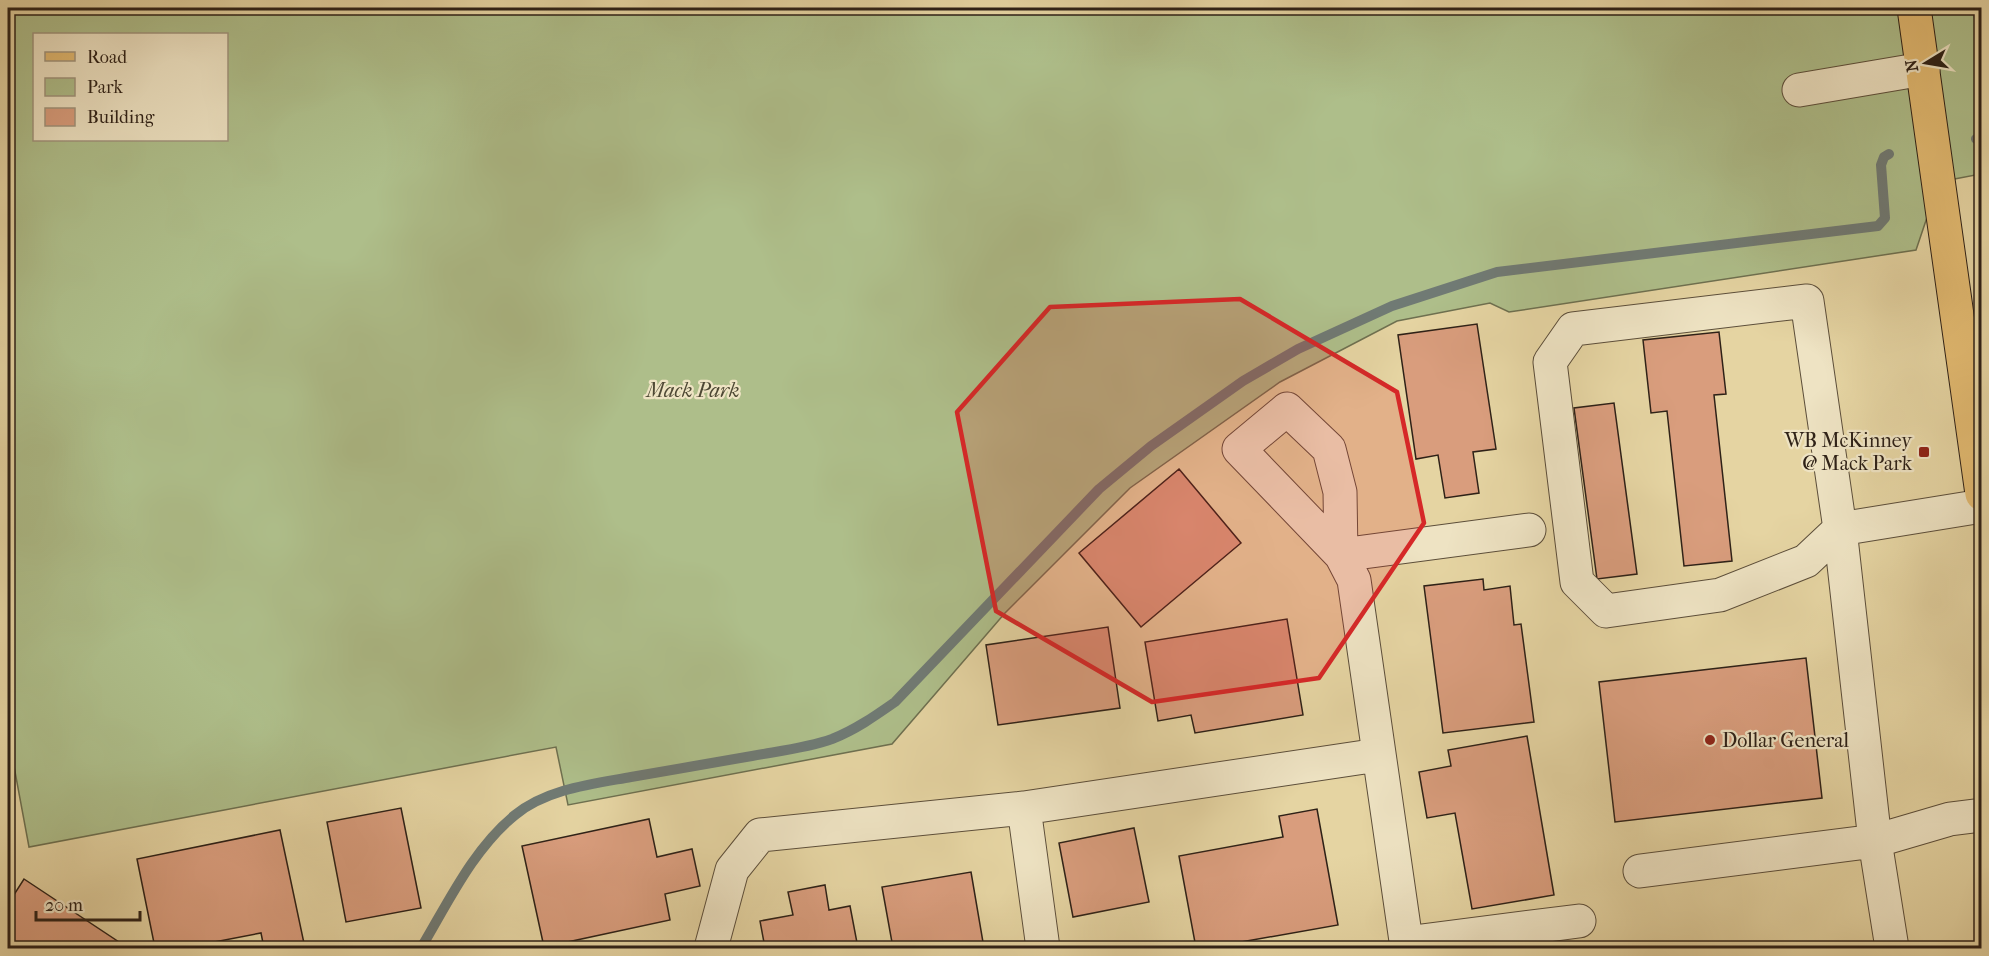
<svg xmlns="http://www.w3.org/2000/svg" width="1989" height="956" font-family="'IM FELL French Canon',serif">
<rect width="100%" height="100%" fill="#e5d4a2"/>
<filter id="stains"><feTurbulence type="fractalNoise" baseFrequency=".00333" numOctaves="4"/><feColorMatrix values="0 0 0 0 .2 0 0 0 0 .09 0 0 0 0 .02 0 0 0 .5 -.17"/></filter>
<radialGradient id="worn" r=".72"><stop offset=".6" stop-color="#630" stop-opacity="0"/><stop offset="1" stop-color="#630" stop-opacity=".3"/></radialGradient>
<path fill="#aebe8a" stroke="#6e7050" stroke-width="1.5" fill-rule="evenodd" d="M8,8H1981V174L1939,182L1916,250L1509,312L1490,303L1397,321L1280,382L1130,488L1005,613L892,744L568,805L556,747L29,847L8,734ZM34,34H226V140H34Z"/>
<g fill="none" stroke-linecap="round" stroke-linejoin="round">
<path stroke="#707a74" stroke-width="10" d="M1977,8L1982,35
M1976,139L1982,138
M421,948C448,903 473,849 515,815C547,789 592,784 631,777C671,770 712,763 752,756C779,751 807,748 832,739C855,730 875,716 895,702L1099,489L1151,446L1243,381L1298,349L1392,306L1497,272L1878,226L1885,218L1881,165L1884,157L1889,154"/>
</g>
<path fill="#d99d7d" stroke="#2e2117" stroke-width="1.5" d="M1477,324L1496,449L1473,452L1479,493L1445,498L1438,455L1416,459L1398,335Z
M1719,332L1726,394L1714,395L1732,561L1684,566L1667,411L1651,413L1643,340Z
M1614,403L1637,574L1597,579L1574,408Z
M1179,469L1241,543L1141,627L1079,553Z
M1483,579L1484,590L1510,586L1514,625L1521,624L1534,722L1443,733L1424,586Z
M1287,619L1303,715L1195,733L1191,715L1158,721L1145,642Z
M1108,627L1120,708L998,725L986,645Z
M1806,658L1822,798L1615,822L1599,682Z
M1527,736L1554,895L1472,909L1455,813L1427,818L1419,772L1451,766L1448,750Z
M401,808L421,908L346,922L327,822Z
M1317,809L1338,925L1207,948H1196L1179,856L1283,837L1279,816Z
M649,819L657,857L692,849L700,886L665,894L670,920L544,947L522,846Z
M1134,828L1149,902L1073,917L1059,843Z
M280,830L305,948H264L261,933L183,948H155L137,859Z
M971,872L984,948H893L882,887Z
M24,879L128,948H8V904Z
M825,885L829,910L850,906L858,948H765L760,921L793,915L788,892Z"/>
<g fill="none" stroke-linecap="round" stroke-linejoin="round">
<g stroke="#5c4e3a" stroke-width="35">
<path id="minor" d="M1799,90L1923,69
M1341,555L1340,492L1329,449L1287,409L1239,449L1341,555L1354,580L1407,948
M1341,555L1529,530
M1024,808L1043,948
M1640,871L1875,841L1950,819L1982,815
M1406,943L1579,921
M711,948L732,870L760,835L1024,808L1378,755
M1892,948L1875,841L1840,529L1807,301L1573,329L1550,362L1577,582L1606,611L1720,595L1806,561L1840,529L1982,506"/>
</g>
<g stroke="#2e2117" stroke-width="35">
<path id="major" d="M1914,8L1982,494"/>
</g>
<use href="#minor" stroke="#eee3c3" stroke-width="33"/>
<use href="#major" stroke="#e2ba71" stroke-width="33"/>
</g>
<path fill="#d62828" fill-opacity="0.2" stroke="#d62828" stroke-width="4.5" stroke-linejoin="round" d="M1240,299L1397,392L1424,523L1319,678L1152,702L996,611L957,412L1050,307Z"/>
<g fill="#8f2418" stroke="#eee3c3" stroke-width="2">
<rect x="1918" y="446" width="12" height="12" rx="3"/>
<circle cx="1710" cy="740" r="6"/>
</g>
<g text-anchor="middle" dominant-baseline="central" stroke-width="4.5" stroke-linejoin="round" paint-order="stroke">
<g font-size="20" font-style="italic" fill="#4e4834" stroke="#eee3c3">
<text x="693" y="390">Mack Park</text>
</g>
<g font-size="20" fill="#2e2117" stroke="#eee3c3" text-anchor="end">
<text x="1912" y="440">WB McKinney<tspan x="1912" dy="23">@ Mack Park</tspan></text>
<text x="1722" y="740" text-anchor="start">Dollar General</text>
</g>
</g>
<rect width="1989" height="956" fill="none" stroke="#e5d4a2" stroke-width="30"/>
<rect x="9" y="9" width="1971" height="938" fill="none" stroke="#2e2117" stroke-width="3"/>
<rect x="15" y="15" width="1959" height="926" fill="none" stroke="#2e2117" stroke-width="1.5"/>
<rect x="33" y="33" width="195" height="108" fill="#eee3c3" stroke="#a1957e" stroke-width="1.5"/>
<rect x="45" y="52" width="30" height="9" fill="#e2ba71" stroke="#a1957e" stroke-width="1.5"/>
<text x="87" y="63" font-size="18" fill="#2e2117">Road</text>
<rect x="45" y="78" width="30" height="18" fill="#aebe8a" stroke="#a1957e" stroke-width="1.5"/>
<text x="87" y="93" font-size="18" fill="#2e2117">Park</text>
<rect x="45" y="108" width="30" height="18" fill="#d99d7d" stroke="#a1957e" stroke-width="1.5"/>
<text x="87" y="123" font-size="18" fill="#2e2117">Building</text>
<g transform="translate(1926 63) rotate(259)" stroke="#eee3c3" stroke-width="4.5" paint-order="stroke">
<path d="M0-4.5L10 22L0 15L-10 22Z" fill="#2e2117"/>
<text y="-9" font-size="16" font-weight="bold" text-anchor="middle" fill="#2e2117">N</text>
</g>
<path d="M36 911v9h104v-9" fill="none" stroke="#2e2117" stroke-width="3"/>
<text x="45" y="911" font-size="18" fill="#2e2117" stroke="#eee3c3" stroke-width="4.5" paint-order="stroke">20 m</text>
<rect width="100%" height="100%" filter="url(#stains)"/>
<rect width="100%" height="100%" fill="url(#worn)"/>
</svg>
